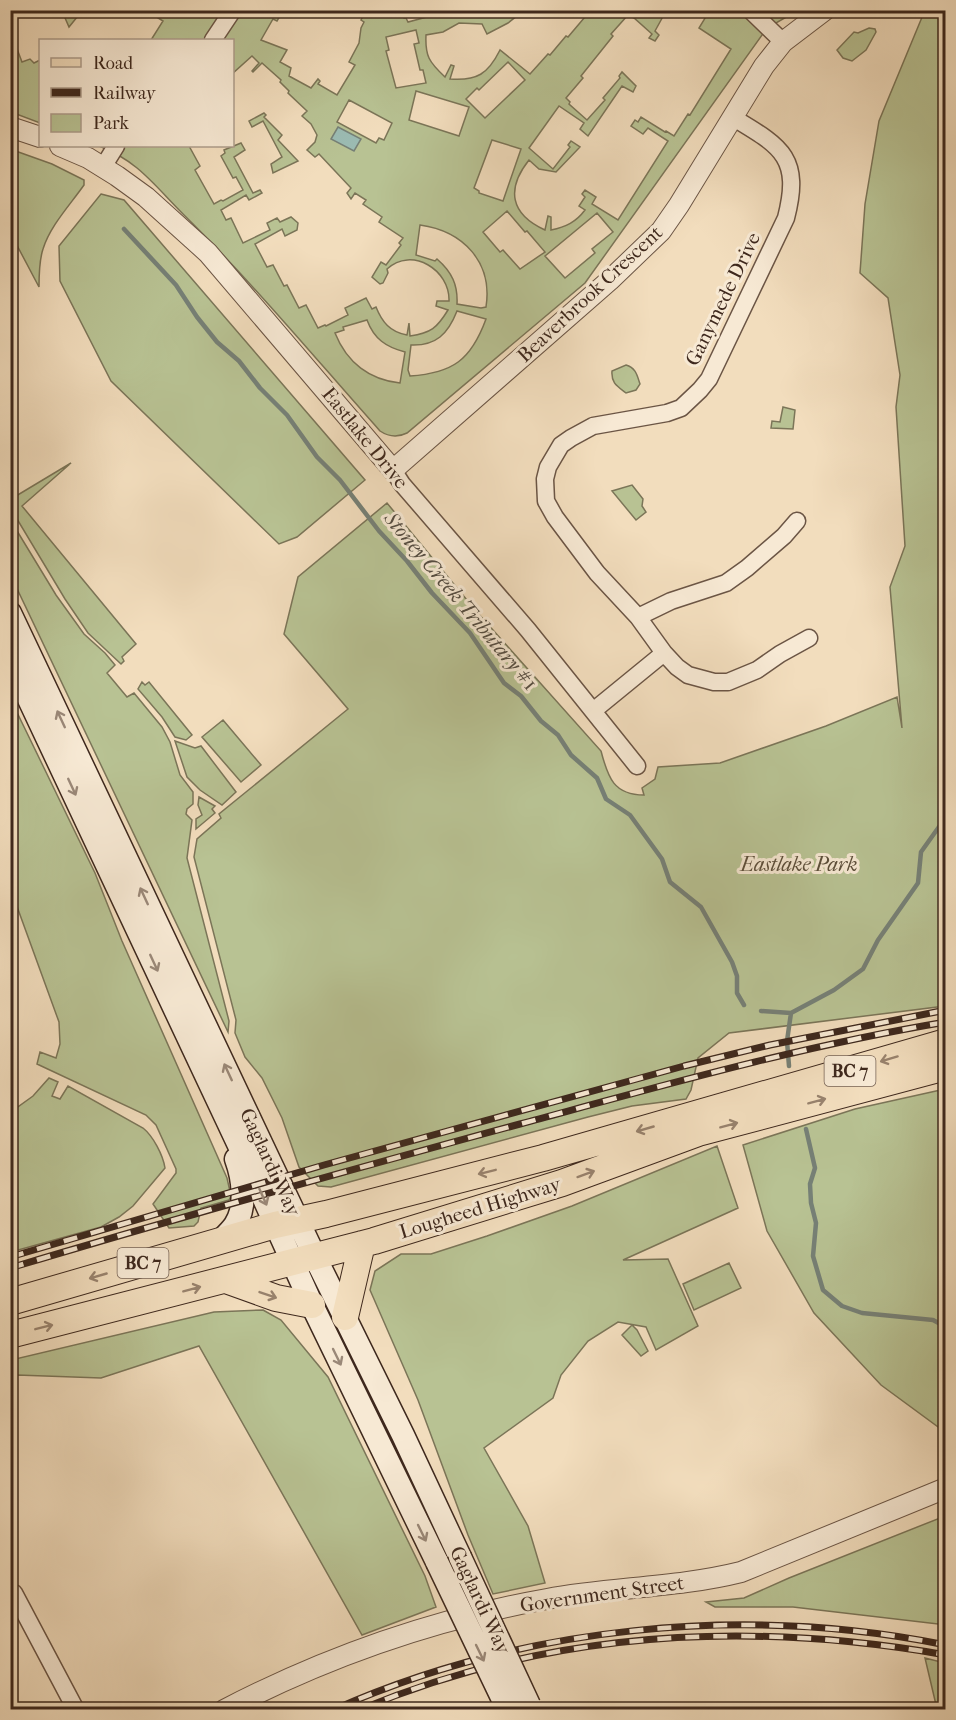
<svg xmlns="http://www.w3.org/2000/svg" width="956" height="1720" font-family="'IM FELL French Canon',serif">
<rect width="100%" height="100%" fill="#f2ddbd"/>
<filter id="stains"><feTurbulence type="fractalNoise" baseFrequency=".00333" numOctaves="4"/><feColorMatrix values="0 0 0 0 .2 0 0 0 0 .09 0 0 0 0 .02 0 0 0 .5 -.17"/></filter>
<radialGradient id="worn" r=".72"><stop offset=".6" stop-color="#630" stop-opacity="0"/><stop offset="1" stop-color="#630" stop-opacity=".3"/></radialGradient>
<path fill="#b8c293" stroke="#7b7558" stroke-width="1.5" fill-rule="evenodd" d="M925,10L946,11L945,1006L729,1033L698,1058L691,1090L686,1099L632,1106L588,1117L331,1187L318,1186L299,1167L282,1118L262,1078L245,1057L235,1033L236,1020L194,857L197,839L221,818L219,814L348,709L284,634L298,577L387,503L476,611L601,751C608,778 614,795 644,795L642,788L655,779L658,767L720,763L826,726L897,697L902,728L890,587L905,546L896,407L900,375L888,298L860,273L865,204L879,121Z
M62,11H82L69,27Z
M147,11H283L277,21L273,19L261,40L287,50L280,62L291,68L289,76L311,88L318,79L320,81L318,84L337,95L355,65L349,62L359,43L361,28L364,22L361,20L366,11H402L404,18H406L408,22L449,11H523L508,23L487,34L482,24L459,23L443,32L426,35C425,56 429,62 445,77L451,65L454,66L450,79C477,81 488,74 500,50L530,74L548,54L550,55L566,36L568,37L590,11H647L651,15L659,11H666L655,31L659,35L655,41L649,38L652,34L634,18L628,15L611,34L613,36L581,76L583,78L566,98L570,102L569,104L587,120L605,100L603,98L620,78L619,76L622,72L636,86L633,92L622,86L588,136L580,129L584,123L559,106L529,148L553,169L570,147L568,145L571,141L580,147L556,172L539,169L529,160C506,189 510,214 545,230L548,216L551,217V230C566,227 576,222 585,210L579,206L585,197L582,194L585,190L596,197L592,204L618,220L668,141L648,128L643,134L631,126L635,120L638,122L641,117L665,132L666,131L674,136L688,114L690,115L731,49L699,28L707,15L706,11H797L767,28L585,283L407,433C397,438 389,437 380,431C315,358 252,282 183,214C154,185 138,161 99,146H189L200,166L195,170L214,204L221,200L223,201L243,190L236,177L233,178L221,156L225,153L224,150L241,143L245,150L234,157L253,193L260,190L262,193L249,200L246,195L221,210L226,220L231,218L243,243L270,230L267,223L277,218L280,222L291,217L298,223L297,230L285,236L282,229L255,244L267,267L273,265L284,286L287,285L299,308L306,305L318,328L325,325L326,326L348,315L345,308L366,298L372,309L376,307C382,322 390,332 407,335L409,323L410,336C431,333 437,328 448,310L436,306L437,301H449C450,270 412,246 387,269L388,273L383,283L380,284L372,277L381,262L386,265L401,245L399,243L403,238L379,222L382,217L363,204L366,200L355,193L351,199L347,193L351,188L319,154L315,157L307,150L315,142L317,135L311,124L302,116L307,111L288,93L289,91L280,82L281,80L262,63L253,72L252,71L259,63L252,56L233,73L232,40H151L163,21ZM416,30L419,43L414,44L420,70H423L426,83L396,88L386,51L389,50L386,37ZM508,62L525,80L485,118L466,99L477,88L479,90ZM416,91L469,107L459,136L409,120ZM349,100L392,123L384,140L379,138L376,143L337,122ZM492,140L521,149L503,201L479,193V191L474,188ZM507,211L525,232L527,231L545,252L520,269L503,250L500,252L483,232ZM597,213L613,232L592,249L595,253L565,278L545,256ZM420,225C463,231 493,262 486,307L481,308L457,304C458,285 452,272 437,259L435,261L416,255ZM457,311L486,319C471,360 453,373 410,376L408,370L411,345C436,346 448,334 457,311ZM367,320C374,339 386,347 405,352L400,383C370,380 347,363 335,333L344,330L343,327Z
M869,28L875,29L876,32L866,50L852,61L843,58L837,50L854,32L858,33Z
M11,33L22,62L30,59L34,63L40,60V123L11,112Z
M264,113L266,115L264,117L282,135L278,140L298,161L273,173L271,164L282,157L263,121L252,127L249,121Z
M10,149L52,164L84,180V185C70,205 50,226 43,249C39,261 39,274 39,287L11,234Z
M101,194L124,200L365,480L297,537L279,544L111,381L60,281L59,246Z
M626,365C636,368 637,375 640,384L636,390L626,393C617,386 611,383 612,371Z
M783,407L795,410L793,429L771,428L772,421L780,422Z
M71,463L22,506L136,644L122,657L124,661L121,664L88,633L65,599L11,509V499Z
M632,485L643,499L642,506L646,512L636,520L612,491Z
M11,521L56,595L84,634L105,653L115,665L107,673L127,697L134,693L162,727L170,742L180,775L193,792V804L187,809L186,814L192,820L187,858L229,1021L228,1032L11,576Z
M142,682L145,685L149,682L192,735L186,740L175,737L162,717L138,689Z
M10,698L95,873L122,941L227,1178L231,1196L229,1200L201,1208L198,1222L194,1226L169,1228L153,1204L176,1173V1169L156,1125L146,1115L37,1064L40,1052L56,1058L60,1044L59,1022L11,890Z
M223,720L261,765L241,782L202,737Z
M175,741L195,748L201,746L236,792L222,805L200,790L187,777Z
M199,797L215,806L212,809L215,813L196,829V819L202,815L198,805Z
M49,1078L58,1082L52,1096L60,1099L68,1086L143,1128C153,1136 163,1155 165,1168L133,1206L119,1217L101,1227L11,1252V1112L33,1096Z
M945,1089H946L945,1432L881,1385L814,1313L767,1231L743,1145L855,1109Z
M717,1146L738,1208L623,1260L668,1259L698,1326L656,1350L646,1327L618,1322L588,1341L561,1375L553,1398L484,1448L528,1526L545,1583L493,1594L468,1535L418,1400L370,1290L375,1271L401,1254H431L487,1236L572,1206Z
M729,1263L741,1288L694,1310L683,1284Z
M263,1310L281,1320L328,1377L425,1576L436,1607L362,1635L199,1346L101,1378L17,1375L11,1377V1360L214,1312Z
M632,1325L637,1330L648,1351L641,1356L622,1335Z
M945,1516V1616L938,1624L793,1607H715L706,1602L744,1598L789,1578Z
M925,1658L945,1663V1709H937Z"/>
<path fill="#9bbbb2" stroke="#768076" stroke-width="1.5" d="M338,127L361,139L354,151L331,139Z"/>
<g fill="none" stroke-linecap="round" stroke-linejoin="round">
<path stroke="#768076" stroke-width="4.5" d="M124,229L176,285L197,317L217,342L239,361L260,388L287,415L317,457L340,480L379,531L407,561L432,593L470,633L504,683L521,696L541,721L558,735L571,755L597,778L606,799L630,815L662,859L670,882L701,907L732,962L737,976V993L744,1005
M761,1011L791,1013
M789,1066L787,1041L791,1013L834,990L863,969L878,940L918,883L921,852L946,817
M806,1129L815,1168L810,1184L811,1203L816,1223L813,1256L823,1290L842,1306L862,1313L933,1320L946,1327"/>
<g stroke="#6b5545" stroke-width="19">
<path id="minor" d="M750,10L783,42
M213,40L233,10
M732,117C780,146 802,156 786,218L709,379L700,390L681,408L667,413L593,426L571,438L561,445L548,467L545,479L546,501L555,517L597,573L638,617L664,653L677,667L688,675L714,682H728L757,670L780,654L809,638
M103,167L116,146
M393,470L402,484L528,630L637,766
M638,617L671,601L726,583L747,568L784,536L797,521
M593,711L664,653
M14,1593L76,1710"/>
</g>
<g stroke="#6b5545" stroke-width="22">
<path id="tertiary" d="M10,127L40,137
M60,146L88,158L117,176L146,197L208,253L393,470L610,280L661,231L679,205L764,66L783,42L825,10
M224,1710C326,1657 434,1619 547,1599C611,1587 677,1588 741,1572L946,1488"/>
</g>
<g stroke="#3e281d" stroke-width="25">
<path id="secondary" d="M10,613L315,1257L403,1435L460,1557
M10,659L260,1190L312,1305L437,1562
M222,1240C226,1235 231,1231 235,1225C247,1207 243,1178 236,1159"/>
</g>
<g stroke="#3e281d" stroke-width="28">
<path id="primary" d="M226,1280L276,1298L312,1305
M10,1302L275,1225L326,1214L543,1158L946,1042
M345,1317L362,1244
M10,1335L374,1241L562,1183L698,1133L946,1067"/>
</g>
<use href="#minor" stroke="#f7e9d4" stroke-width="16"/>
<use href="#tertiary" stroke="#f7e9d4" stroke-width="20"/>
<use href="#secondary" stroke="#f7e9d4" stroke-width="22"/>
<use href="#primary" stroke="#f2ddbd" stroke-width="26"/>
<g stroke="#3e281d" stroke-width="7">
<path id="rail" d="M10,1257L324,1165L684,1066L770,1045L946,1010
M10,1268C180,1217 350,1170 520,1124C661,1086 801,1046 946,1022
M333,1710C522,1626 743,1604 946,1645
M359,1710C547,1631 746,1620 946,1655"/>
</g>
<use href="#rail" stroke="#f7e9d4" stroke-width="4.5" stroke-dasharray="14" stroke-linecap="butt"/>
<g stroke="#3e281d" stroke-width="25" stroke-linecap="butt">
<path id="secondary-bridge" d="M460,1557L529,1705
M437,1562L508,1710"/>
</g>
<use href="#secondary-bridge" stroke="#f7e9d4" stroke-width="22"/>
</g>
<defs><path id="oneway-shaft" d="M-6 0H5M1.5-3L5.5 0L1.5 3" fill="none" stroke-width="1.6" stroke-linecap="round" stroke-linejoin="round" transform="scale(1.5)"/></defs>
<g stroke="#9a8878">
<use href="#oneway-shaft" transform="translate(61 719) rotate(-115)"/>
<use href="#oneway-shaft" transform="translate(72 787) rotate(65)"/>
<use href="#oneway-shaft" transform="translate(144 896) rotate(-115)"/>
<use href="#oneway-shaft" transform="translate(154 963) rotate(65)"/>
<use href="#oneway-shaft" transform="translate(228 1072) rotate(-115)"/>
<use href="#oneway-shaft" transform="translate(263 1197) rotate(66)"/>
<use href="#oneway-shaft" transform="translate(337 1357) rotate(64)"/>
<use href="#oneway-shaft" transform="translate(422 1533) rotate(64)"/>
<use href="#oneway-shaft" transform="translate(480 1653) rotate(64)"/>
</g>
<g stroke="#98826d">
<use href="#oneway-shaft" transform="translate(889 1059) rotate(163)"/>
<use href="#oneway-shaft" transform="translate(817 1101) rotate(-15)"/>
<use href="#oneway-shaft" transform="translate(729 1125) rotate(-15)"/>
<use href="#oneway-shaft" transform="translate(645 1129) rotate(164)"/>
<use href="#oneway-shaft" transform="translate(487 1172) rotate(166)"/>
<use href="#oneway-shaft" transform="translate(586 1174) rotate(-20)"/>
<use href="#oneway-shaft" transform="translate(98 1276) rotate(164)"/>
<use href="#oneway-shaft" transform="translate(192 1289) rotate(-15)"/>
<use href="#oneway-shaft" transform="translate(268 1295) rotate(19)"/>
<use href="#oneway-shaft" transform="translate(44 1327) rotate(-14)"/>
</g>
<g text-anchor="middle" dominant-baseline="central" stroke-width="6" stroke-linejoin="round" paint-order="stroke">
<g fill="#f7e9d4" stroke="#766254" stroke-width="1.5">
<rect x="824.5" y="1056" width="51" height="30" rx="4.5"/>
<rect x="117.5" y="1248" width="51" height="30" rx="4.5"/>
</g>
<g font-size="18" font-weight="bold" fill="#3e281d">
<text x="850" y="1071">BC 7</text>
<text x="143" y="1263">BC 7</text>
</g>
<g font-size="20" fill="#3e281d" stroke="#f7e9d4">
<text transform="translate(590 294) rotate(-43)">Beaverbrook Crescent</text>
<text transform="translate(723 299) rotate(-64)">Ganymede Drive</text>
<text transform="translate(365 438) rotate(51)">Eastlake Drive</text>
<text transform="translate(270 1162) rotate(65)">Gaglardi Way</text>
<text transform="translate(480 1208) rotate(-17)">Lougheed Highway</text>
<text transform="translate(602 1594) rotate(-8)">Government Street</text>
<text transform="translate(480 1600) rotate(65)">Gaglardi Way</text>
</g>
<g font-size="20" font-style="italic" fill="#5c4e3a" stroke="#f7e9d4">
<text x="799" y="864">Eastlake Park</text>
</g>
<g font-size="21" font-style="italic" fill="#554d42" stroke="#f7e9d4">
<text transform="translate(461 601) rotate(50)">Stoney Creek Tributary #1</text>
</g>
</g>
<rect width="956" height="1720" fill="none" stroke="#f2ddbd" stroke-width="36"/>
<rect x="12" y="12" width="932" height="1696" fill="none" stroke="#3e281d" stroke-width="3"/>
<rect x="18" y="18" width="920" height="1684" fill="none" stroke="#3e281d" stroke-width="1.5"/>
<rect x="39" y="39" width="195" height="108" fill="#f7e9d4" stroke="#ad9c8b" stroke-width="1.5"/>
<rect x="51" y="58" width="30" height="9" fill="#f2ddbd" stroke="#ad9c8b" stroke-width="1.5"/>
<text x="93" y="69" font-size="18" fill="#3e281d">Road</text>
<rect x="51" y="88" width="30" height="9" fill="#3e281d" stroke="#ad9c8b" stroke-width="1.5"/>
<text x="93" y="99" font-size="18" fill="#3e281d">Railway</text>
<rect x="51" y="114" width="30" height="18" fill="#b8c293" stroke="#ad9c8b" stroke-width="1.5"/>
<text x="93" y="129" font-size="18" fill="#3e281d">Park</text>
<rect width="100%" height="100%" filter="url(#stains)"/>
<rect width="100%" height="100%" fill="url(#worn)"/>
</svg>
